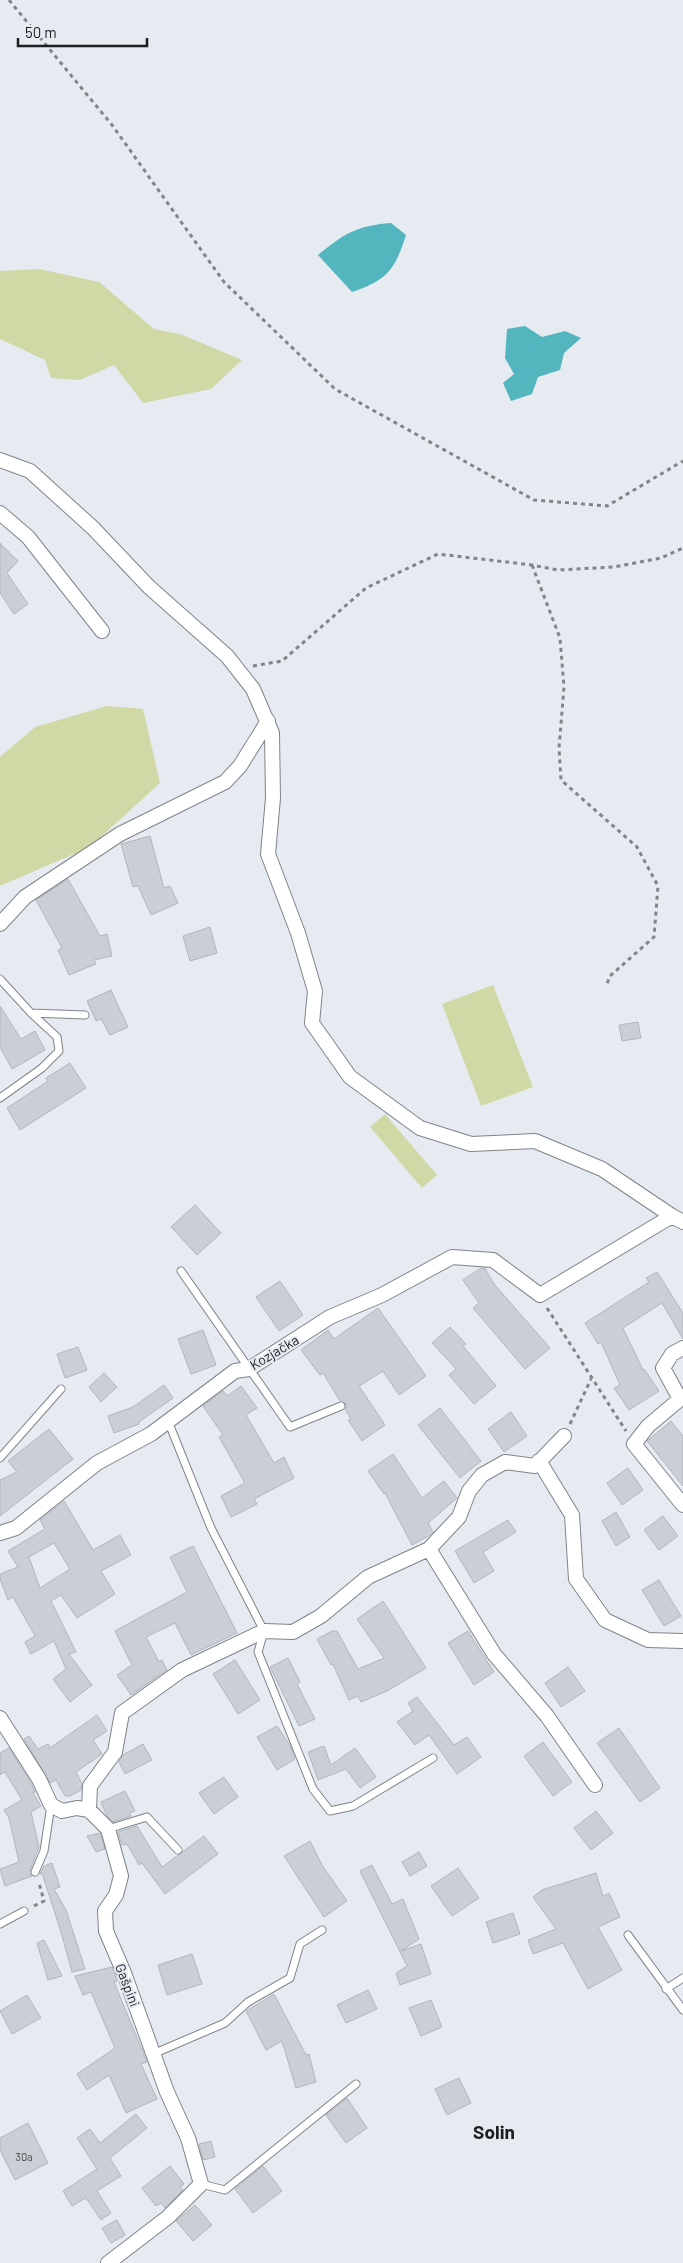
<svg xmlns="http://www.w3.org/2000/svg" width="683" height="2263" font-family="Barlow,sans-serif">
<rect width="100%" height="100%" fill="#e6ebf2"/>
<path fill="#d0d9a5" d="M39,269L99,282L154,329L180,334L242,360L211,389L143,403L114,365L80,380L51,378L45,360L0,339V271Z
M107,706L143,709L160,783L90,847L0,886V757L35,727Z
M493,985L533,1087L481,1106L442,1004Z
M385,1114L437,1175L422,1188L370,1127Z"/>
<path fill="#53b5be" d="M391,223L406,235C395,269 388,280 352,292L318,255C345,233 356,226 391,223Z
M525,326L542,337L565,331L581,338L564,353L560,370L538,377L532,394L511,401L503,383L514,374L505,358L507,329Z"/>
<path fill="#c9cfd5" stroke="#b0b6bc" fill-rule="evenodd" d="M0,543L18,561L7,573L28,604L14,614L0,593Z
M150,836L164,888L170,886L178,903L151,915L138,886L133,887L121,844Z
M68,879L100,936L107,934L112,956L94,960L96,964L69,975L58,950L62,948L36,900Z
M210,927L217,953L190,961L183,936Z
M111,990L128,1027L110,1035L101,1019L96,1021L87,1001Z
M0,1006L21,1039L35,1031L45,1050L12,1069L0,1047Z
M638,1022L641,1038L622,1041L619,1025Z
M70,1063L86,1088L20,1130L7,1108L48,1081L46,1078Z
M195,1205L221,1233L197,1255L171,1227Z
M481,1268H485L494,1284L550,1348L525,1369L473,1308L479,1303L463,1280Z
M657,1272L683,1313V1339L662,1303L623,1328L643,1370L644,1369L659,1391L629,1410L614,1388L620,1385L601,1342L598,1344L585,1323L649,1282L646,1278Z
M280,1281L303,1315L279,1331L256,1297Z
M378,1308L426,1376L399,1395L383,1371L359,1386L385,1425L362,1441L348,1420L351,1419L345,1409L346,1404L340,1401L323,1373L320,1375L301,1350L328,1330L334,1339Z
M450,1327L466,1344L463,1346L496,1386L474,1404L449,1375L456,1369L432,1343Z
M203,1330L216,1365L191,1374L178,1339Z
M78,1347L87,1370L65,1378L57,1354Z
M104,1373L117,1387L101,1402L89,1387Z
M164,1385L173,1398L139,1422V1424L114,1433L108,1416L133,1407Z
M241,1386L257,1408L246,1415L274,1463L284,1457L294,1478L254,1499L257,1504L231,1517L221,1496L245,1483L219,1437L223,1435L203,1406L223,1391L227,1396Z
M440,1408L481,1461L460,1478L418,1425Z
M511,1412L527,1436L504,1452L488,1429Z
M671,1421L683,1436V1486L647,1441Z
M49,1429L73,1459L0,1516V1480L17,1472L8,1461Z
M393,1454L422,1498L444,1481L457,1498L428,1523L433,1532L430,1535L412,1545L385,1493L384,1494L368,1471Z
M628,1468L643,1490L622,1505L607,1483Z
M64,1501L93,1550L120,1535L131,1555L101,1571L115,1594L77,1618L61,1595L51,1601L76,1652L69,1654L92,1685L70,1702L53,1679L66,1669L54,1641L31,1654L25,1642L35,1636L13,1597L8,1600L0,1579V1574L18,1567L8,1551L45,1529L40,1520ZM54,1543L70,1569L40,1588L29,1557Z
M616,1512L630,1537L616,1546L602,1521Z
M663,1516L678,1536L659,1550L644,1530Z
M508,1520L516,1532L483,1552L494,1571L474,1583L455,1551Z
M193,1546L237,1633L191,1655L175,1623L146,1637L159,1662L162,1660L167,1670L131,1695L117,1675L132,1665L115,1631L187,1592L170,1557Z
M659,1580L681,1616L664,1626L642,1590Z
M383,1601L426,1668L387,1691L361,1702L358,1696L349,1700L333,1664L331,1665L317,1639L332,1631H337L358,1669L384,1658L357,1619Z
M468,1631L494,1672L474,1685L448,1643Z
M288,1658L300,1682L297,1684L315,1719L299,1726L270,1667Z
M235,1660L260,1700L238,1714L213,1674Z
M568,1667L585,1691L561,1707L545,1683Z
M417,1697L454,1745L467,1737L481,1757L457,1774L429,1735L415,1745L397,1722L413,1711L408,1703Z
M97,1715L107,1731L93,1740L102,1754L76,1772L82,1784L81,1790L70,1796H65L56,1780L50,1783L24,1739L29,1736L38,1749L48,1744L50,1748Z
M277,1726L290,1745L295,1759L277,1770L257,1737Z
M619,1728L660,1788L640,1802L597,1743Z
M543,1742L572,1782L553,1796L524,1756Z
M143,1744L152,1760L125,1774L119,1762L123,1755Z
M324,1746L331,1765L355,1748L376,1777L360,1788L346,1769L318,1780L308,1752Z
M9,1748L31,1783L35,1792L33,1793L41,1806L31,1812L39,1847L30,1870L32,1876L5,1886L0,1869L19,1862L9,1818L4,1810L22,1800L5,1772L0,1775V1753Z
M224,1777L238,1797L214,1814L199,1793Z
M125,1791L135,1811L129,1813L131,1816L113,1822L107,1816L101,1802Z
M596,1811L613,1833L591,1850L574,1828Z
M137,1826L162,1867L204,1836L218,1854L165,1894L142,1863L139,1865L127,1844L122,1845L118,1832Z
M100,1833L105,1849L96,1852L87,1836Z
M310,1841L322,1865L347,1901L324,1917L284,1856Z
M419,1852L427,1866L410,1876L402,1862Z
M52,1863L60,1887L54,1889L66,1910L85,1969L72,1972L61,1932L42,1873L40,1874L44,1866Z
M372,1865L392,1904L403,1899L419,1939L401,1951L421,1944L431,1974L400,1985L396,1973L407,1966L360,1871Z
M458,1868L479,1898L452,1916L431,1886Z
M596,1873L603,1896L609,1893L620,1917L598,1927L622,1970L588,1989L563,1943L533,1954L528,1940L556,1929L533,1897L542,1890Z
M513,1913L520,1934L493,1943L486,1922Z
M44,1940L62,1976L48,1980L37,1943Z
M192,1954L202,1984L167,1995L158,1965Z
M112,1967L117,1981L114,1982L147,2062L141,2064L157,2099L126,2113L109,2075L87,2090L77,2074L115,2048L91,1992L83,1995L75,1976Z
M368,1990L377,2009L346,2023L337,2005Z
M274,1994L306,2055L309,2054L316,2082L296,2088L282,2041L266,2050L246,2011Z
M27,1995L41,2018L12,2034L0,2011Z
M431,2000L442,2027L421,2036L409,2008Z
M459,2078L471,2103L447,2115L435,2089Z
M347,2098L367,2128L346,2143L326,2115Z
M136,2114L147,2128L110,2158L121,2176L97,2191L111,2213L101,2220L86,2198L72,2206L63,2191L97,2169L77,2138L90,2129L100,2143Z
M28,2123L48,2163L15,2180L0,2150V2138Z
M211,2141L215,2157L203,2160L199,2144Z
M170,2166L184,2184L180,2187L183,2190L165,2208L161,2203L156,2206L142,2188Z
M263,2166L282,2191L253,2213L235,2189Z
M195,2205L212,2225L193,2241L176,2221Z
M117,2220L125,2235L111,2243L102,2228Z"/>
<g fill="none" stroke-linecap="round" stroke-linejoin="round">
<g stroke="#7f848a" stroke-width="9">
<path id="service" d="M0,979L31,1013L57,1037L59,1051L42,1068L0,1098
M31,1013L85,1015
M181,1271L290,1427L341,1406
M168,1421L211,1528L264,1631L258,1652L313,1789L330,1811L353,1806L433,1758
M0,1458L61,1389
M108,1829L147,1817L178,1850
M35,1872L44,1851L51,1805
M0,1924L24,1911
M628,1935L683,2010
M666,1989L683,1978
M153,2054L225,2023L248,2002L290,1978L300,1944L322,1930
M201,2184L225,2190L356,2084"/>
</g>
<g stroke="#7f848a" stroke-width="16">
<path id="minor" d="M0,460L30,471L93,528L149,587L227,656L253,689L272,733L273,798L268,854L298,933L315,991L312,1023L350,1077L420,1128L471,1144L535,1141L602,1169L672,1216
M0,513L28,537L102,631
M0,924L25,897L120,834L225,782L240,766L268,721
M683,1348L672,1354L663,1368L680,1399L648,1426L634,1444L683,1505
M539,1461L572,1515L576,1579L605,1620L648,1640L683,1641
M0,1533L16,1528L97,1463L151,1434L235,1371L249,1369L330,1317L382,1295L452,1257L493,1260L540,1295L672,1216L683,1222
M429,1549L494,1654L547,1716L595,1785
M0,1718L39,1779L51,1805L62,1811L77,1808L89,1810L108,1829L121,1876L116,1895L105,1911L106,1931L124,1973L167,2092L188,2138L201,2184L168,2217L108,2263
M89,1810L90,1786L115,1752L122,1713L182,1670L264,1631L293,1632L321,1616L368,1577L429,1549L459,1517L469,1491L482,1475L505,1462L535,1466L564,1436"/>
</g>
<path stroke="#818589" stroke-width="3" stroke-dasharray="4 4" stroke-linecap="butt" d="M9,0L112,125L224,282L335,389L534,500L607,506L683,461
M532,565L560,638L564,687L559,748L561,780L637,847L658,886L654,937L610,976L607,984
M253,666L282,661L366,588L438,554L532,565L558,570L614,567L661,558L683,548
M547,1308L626,1431
M570,1424L591,1379
M34,1906L44,1901L39,1883"/>
<use href="#service" stroke="#fff" stroke-width="7"/>
<use href="#minor" stroke="#fff" stroke-width="14"/>
</g>
<g text-anchor="middle" dominant-baseline="central" stroke-width="4" stroke-linejoin="round" paint-order="stroke">
<g font-size="11" fill="#474a4d">
<text x="24" y="2156">30a</text>
</g>
<g font-size="14" fill="#1c1e20" stroke="#e6ebf2">
<text transform="translate(274 1352) rotate(-31)">Kozjačka</text>
<text transform="translate(128 1985) rotate(69)">Gašpini</text>
</g>
<g font-size="19" font-weight="bold" fill="#1c1e20" stroke="#e6ebf2">
<text x="494" y="2131">Solin</text>
</g>
</g>
<path d="M18 38v8h129v-8" fill="none" stroke="#1c1e20" stroke-width="2.5"/>
<text x="25" y="38" font-size="15" fill="#1c1e20" stroke="#e6ebf2" stroke-width="4" paint-order="stroke">50 m</text>
</svg>
